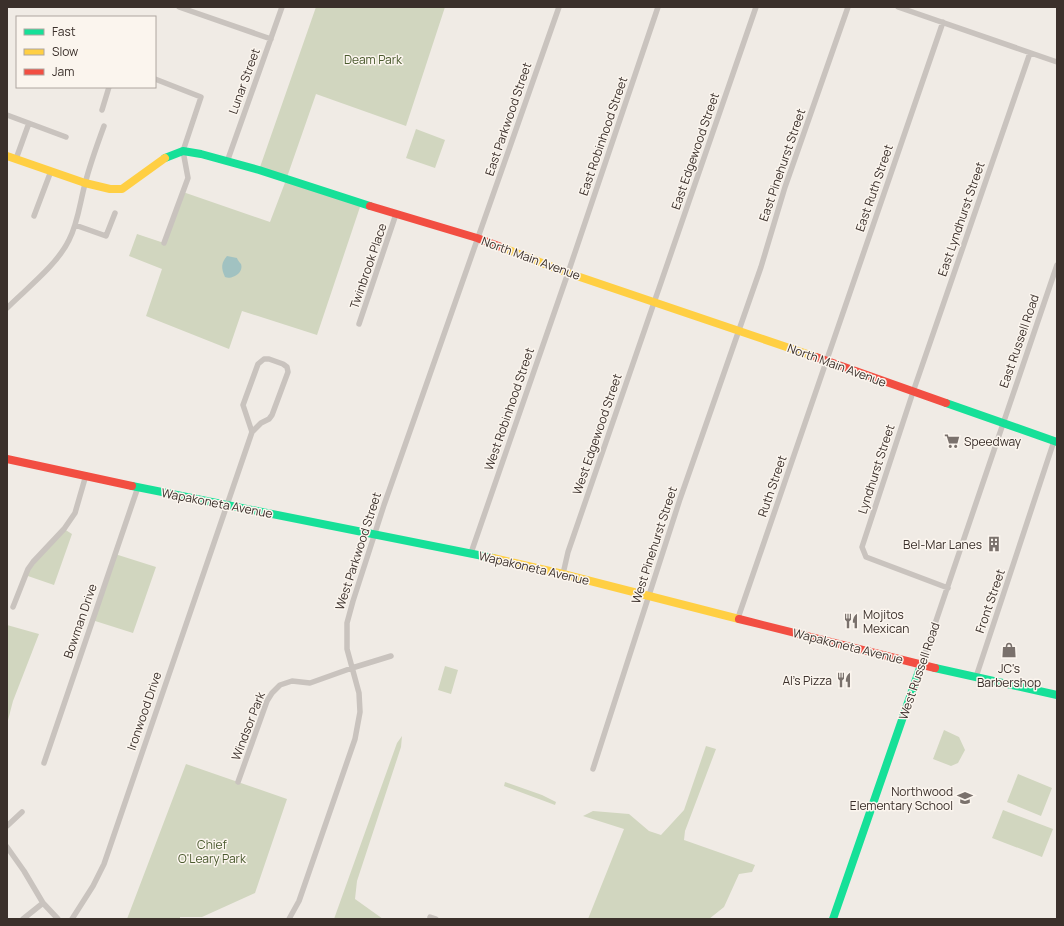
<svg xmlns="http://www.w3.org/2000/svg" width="1064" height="926" font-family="Manrope,sans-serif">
<rect width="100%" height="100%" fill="#f0ebe5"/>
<path fill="#d1d6bf" d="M316,7H445L406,126L316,94L286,180L361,204L317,335L242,311L229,349L146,316L162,269L129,256L137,234L164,243L183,192L270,222L286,180L259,170Z
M416,129L445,140L435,168L406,158Z
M64,529L72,534L54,585L25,575Z
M115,554L156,567L133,633L92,620Z
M7,625L39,634L13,701L7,724Z
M445,666L458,670L451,694L438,690Z
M944,730L959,737L965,750L958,763L951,766L933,759Z
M402,736L401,747L357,881L355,899L383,919H334L397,743Z
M706,746L716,749L685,831L684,840L755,865L752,872L739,874L724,907L709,919H588L624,829L583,816L593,811L629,814L649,831L661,835L684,810Z
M186,764L287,799L255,893L202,917H180V919H127Z
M1018,774L1052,788L1041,816L1007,802Z
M505,782L542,795L556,802L555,805L504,786Z
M1003,810L1053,829L1042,857L992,838Z"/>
<path fill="#a1c2c1" d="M227,256L237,258C237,259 240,263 241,264C244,273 232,280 225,277C221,268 221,263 227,256Z"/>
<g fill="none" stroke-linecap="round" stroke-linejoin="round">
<path stroke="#c9c3be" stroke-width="5.5" d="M179,7L271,39
M898,7L1057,62
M155,79L201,97L183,151L188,178L164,243
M102,110L109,87
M7,115L66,137
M16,159L29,123
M227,162L282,7
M34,216L51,171
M75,225L106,236L115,213
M7,308C27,288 57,265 69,240C78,223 80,202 85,184C90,164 97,145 104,126
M359,324L396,214
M471,553L568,273L658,7
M563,574L568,552L756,7
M948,588L866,557L862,547L913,392L1030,53
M13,607L28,569L33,562L64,529L75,513L86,475
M738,618L943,22
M921,665L1057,265
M976,677L1054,441
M44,763L138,487
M593,769L680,499L761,267L785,187L848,7
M238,782L267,701L272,693L280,685L292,681L310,683L352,668L391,656
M7,826L22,812
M7,847L24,871L43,903L58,919
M430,917L436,919
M23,919L43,903
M72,919L93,886L104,864L252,432L261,423L269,419L272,415L288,372L287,367L283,364L269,359H264L258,364L243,405L252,432
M289,919L299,901L355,739L360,712L359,693L347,649V623L353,601L384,505L559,7"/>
<path stroke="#16e098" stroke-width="8" d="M165,158L183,151L201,154L259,170L370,206
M946,403L1057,442
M132,486L493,558
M935,668L1057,695
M833,919L921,665"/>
<path stroke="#ffcf43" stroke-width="8" d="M7,156L85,183L110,189H122L165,158
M501,247L568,273L816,357
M493,558L563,574L739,619"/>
<path stroke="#f24e42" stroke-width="8" d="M370,206L477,238L501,247
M816,357L946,403
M7,459L132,486
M739,619L935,668"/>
</g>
<defs>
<g id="supermarket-bare" transform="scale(1.2)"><path d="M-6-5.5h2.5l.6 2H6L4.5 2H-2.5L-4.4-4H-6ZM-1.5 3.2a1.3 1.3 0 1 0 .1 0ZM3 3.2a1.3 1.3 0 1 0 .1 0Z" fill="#7a716c" stroke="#fbf5ee" stroke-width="2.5" paint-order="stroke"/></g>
<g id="building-bare" transform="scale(1.2)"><path d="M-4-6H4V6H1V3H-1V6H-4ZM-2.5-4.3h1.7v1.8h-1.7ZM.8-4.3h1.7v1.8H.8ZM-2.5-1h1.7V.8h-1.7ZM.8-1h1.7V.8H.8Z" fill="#7a716c" stroke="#fbf5ee" stroke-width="2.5" paint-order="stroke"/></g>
<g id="restaurant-bare" transform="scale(1.2)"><path d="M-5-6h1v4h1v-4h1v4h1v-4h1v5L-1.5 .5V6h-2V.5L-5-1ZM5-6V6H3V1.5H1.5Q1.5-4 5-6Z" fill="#7a716c" stroke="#fbf5ee" stroke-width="2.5" paint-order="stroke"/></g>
<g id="shop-bare" transform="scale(1.2)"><path d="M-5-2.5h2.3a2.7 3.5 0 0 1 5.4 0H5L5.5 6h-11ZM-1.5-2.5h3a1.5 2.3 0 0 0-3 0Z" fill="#7a716c" stroke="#fbf5ee" stroke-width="2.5" paint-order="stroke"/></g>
<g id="school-bare" transform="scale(1.2)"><path d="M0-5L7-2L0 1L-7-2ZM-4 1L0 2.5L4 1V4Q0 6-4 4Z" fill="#7a716c" stroke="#fbf5ee" stroke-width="2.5" paint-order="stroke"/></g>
</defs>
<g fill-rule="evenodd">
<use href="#supermarket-bare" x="952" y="441"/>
<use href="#building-bare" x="994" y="544"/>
<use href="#restaurant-bare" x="851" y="621"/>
<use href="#shop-bare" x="1009" y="650"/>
<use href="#restaurant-bare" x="844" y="680"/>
<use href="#school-bare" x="965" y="798"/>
</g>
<g text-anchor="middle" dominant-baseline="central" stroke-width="3" stroke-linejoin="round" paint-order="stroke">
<g font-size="12" fill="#4a5a2e" stroke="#fbf5ee">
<text x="373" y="59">Deam Park</text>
<text x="212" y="844">Chief<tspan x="212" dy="14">O'Leary Park</tspan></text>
</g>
<g font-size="12" fill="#3b302b" stroke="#fbf5ee">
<text transform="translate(244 81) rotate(-70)">Lunar Street</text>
<text transform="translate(508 119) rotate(-71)">East Parkwood Street</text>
<text transform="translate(603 136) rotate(-71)">East Robinhood Street</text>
<text transform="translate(695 151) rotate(-71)">East Edgewood Street</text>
<text transform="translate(782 165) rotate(-71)">East Pinehurst Street</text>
<text transform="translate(874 188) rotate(-71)">East Ruth Street</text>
<text transform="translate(961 219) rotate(-71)">East Lyndhurst Street</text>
<text transform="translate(531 258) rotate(20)">North Main Avenue</text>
<text transform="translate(368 266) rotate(-71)">Twinbrook Place</text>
<text transform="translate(1019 341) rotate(-71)">East Russell Road</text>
<text transform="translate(837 365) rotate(20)">North Main Avenue</text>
<text transform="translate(509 409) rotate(-71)">West Robinhood Street</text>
<text transform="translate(597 434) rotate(-71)">West Edgewood Street</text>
<text transform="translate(876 469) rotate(-72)">Lyndhurst Street</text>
<text transform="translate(772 486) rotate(-71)">Ruth Street</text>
<text transform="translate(217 503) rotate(11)">Wapakoneta Avenue</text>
<text transform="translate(654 545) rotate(-72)">West Pinehurst Street</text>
<text transform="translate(358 551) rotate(-72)">West Parkwood Street</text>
<text transform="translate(534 568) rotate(13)">Wapakoneta Avenue</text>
<text transform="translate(990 601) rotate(-71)">Front Street</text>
<text transform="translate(80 621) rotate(-71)">Bowman Drive</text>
<text transform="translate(848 646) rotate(14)">Wapakoneta Avenue</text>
<text transform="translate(919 671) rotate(-71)">West Russell Road</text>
<text transform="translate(144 711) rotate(-71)">Ironwood Drive</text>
<text transform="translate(248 726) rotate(-69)">Windsor Park</text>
</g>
<g font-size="12" fill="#3b302b" stroke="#fbf5ee" text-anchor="end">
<text x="964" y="441" text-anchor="start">Speedway</text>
<text x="982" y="544">Bel-Mar Lanes</text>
<text x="863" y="614" text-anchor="start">Mojitos<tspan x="863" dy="14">Mexican</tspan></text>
<text x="1009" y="668" text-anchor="middle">JC's<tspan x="1009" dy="14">Barbershop</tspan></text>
<text x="832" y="680">Al's Pizza</text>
<text x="953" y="791">Northwood<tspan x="953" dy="14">Elementary School</tspan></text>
</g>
</g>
<rect width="1064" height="926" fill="none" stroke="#3b302b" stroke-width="16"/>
<rect x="16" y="16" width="140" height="72" fill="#fbf5ee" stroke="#aea6a0"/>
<rect x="24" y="29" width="20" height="6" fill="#16e098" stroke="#aea6a0"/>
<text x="52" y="36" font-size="12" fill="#3b302b">Fast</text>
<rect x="24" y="49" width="20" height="6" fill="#ffcf43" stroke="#aea6a0"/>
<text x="52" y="56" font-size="12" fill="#3b302b">Slow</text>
<rect x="24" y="69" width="20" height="6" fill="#f24e42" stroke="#aea6a0"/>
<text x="52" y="76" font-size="12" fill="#3b302b">Jam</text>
</svg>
